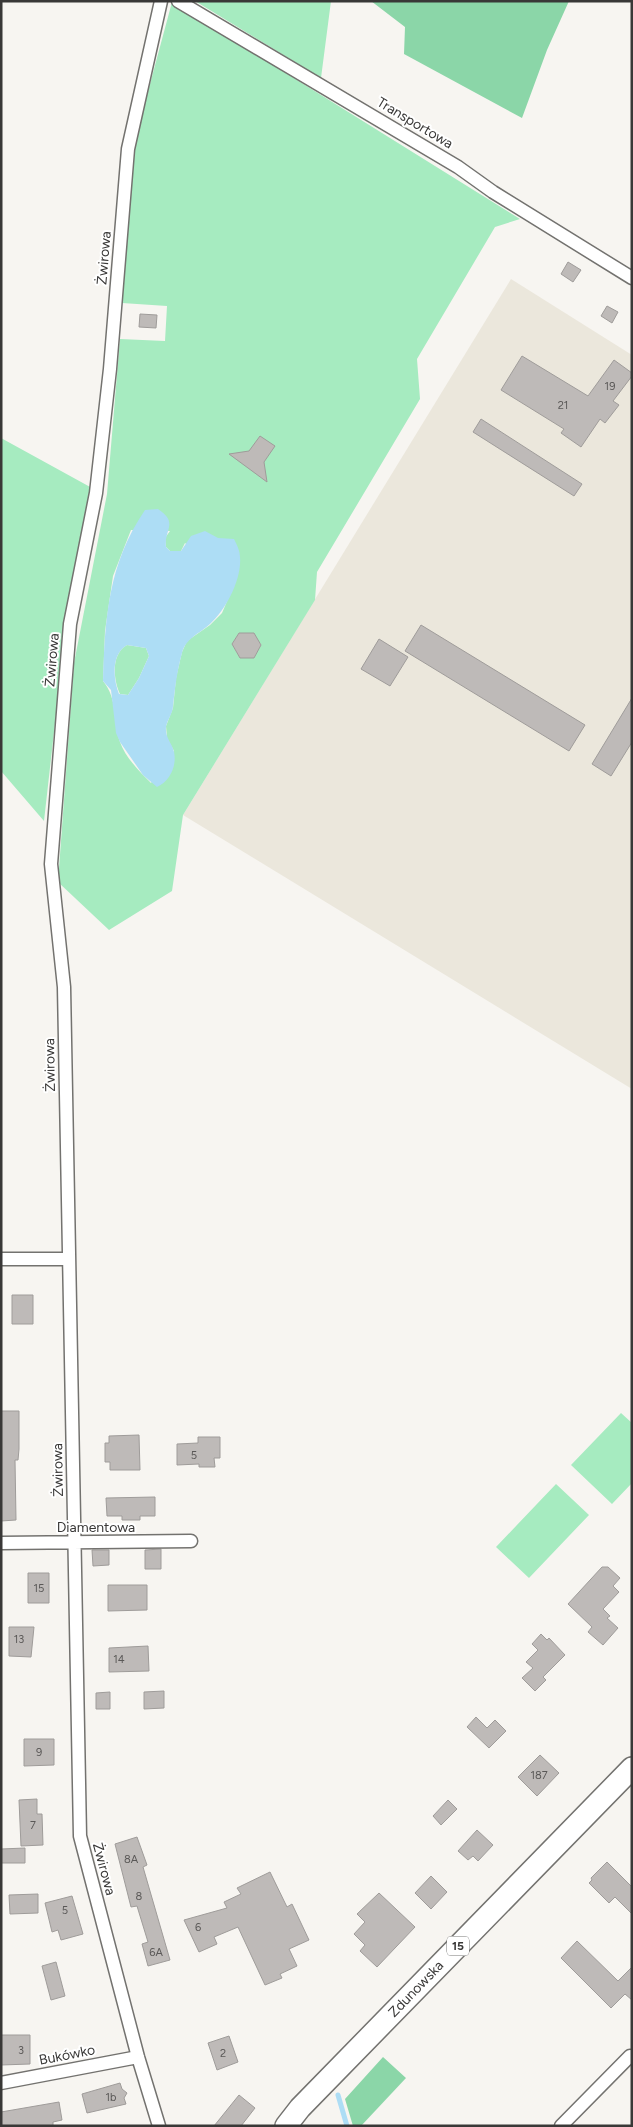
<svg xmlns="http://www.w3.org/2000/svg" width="633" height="2127" font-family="Figtree,sans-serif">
<rect width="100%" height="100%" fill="#f7f5f1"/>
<path fill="#ebe7dc" d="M511,279L632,355V1089L183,815Z"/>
<path fill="#a6ebc0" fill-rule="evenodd" d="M195,1H331L321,78Z
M172,2L520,219L495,227L417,359L420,399L317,572L315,600L183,815L172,891L109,930L58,882L74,663L107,494L120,339L165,341L167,306L122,303L132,151ZM131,530L170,531L165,538L166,547L170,551H181L185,543L234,585L222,613L210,625L187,641L182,652L176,678L173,708L166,726L167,738L174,751L151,783C140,772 125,757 120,742C113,721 118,699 103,681L105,631L113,576ZM239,633L261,644L254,658H240L232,644Z
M1,438L92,488L66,625L44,821L1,771Z
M127,645L146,648L149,656L139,678L128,695L120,694C113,679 111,654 127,645Z
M621,1413L632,1423V1483L612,1504L571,1465Z
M556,1484L589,1515L529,1578L496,1547Z"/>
<path fill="#8bd6a8" d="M371,1H569L547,50L522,118L404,54L405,27Z
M383,2057L406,2078L361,2126H353L345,2099Z"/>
<path fill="#adddf5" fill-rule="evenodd" d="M158,509C179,523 164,529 166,547L170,551H181L191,536L205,531L218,538L234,539C237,545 240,551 240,557C242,579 226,610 210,624C199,634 186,638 182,653C177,671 175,688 173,706C173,713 167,720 166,727C165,738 172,743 174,752C177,766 170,781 157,787L143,775L120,742L116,733L111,690L103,681C105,618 108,564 145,510ZM127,645L146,648L149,656L139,678L128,695L119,694C113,679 111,654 127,645Z"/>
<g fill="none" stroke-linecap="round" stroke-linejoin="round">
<path stroke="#adddf5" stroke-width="5" d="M338,2095L347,2126"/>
</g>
<path fill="#bebab8" stroke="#9f9c9a" d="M568,262L581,270L573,282L561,274Z
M607,306L618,312L612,323L601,316Z
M140,314L157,315L156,328L139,327Z
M522,356L588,396L614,360L632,373V376L613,401L619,405L605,423L600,419L581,447L561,433L564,429L501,390Z
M481,419L582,484L574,496L473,432Z
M260,436L275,446L264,462L267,482L229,454L249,451Z
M421,625L585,725L569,751L405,651Z
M239,633H254L261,645L254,658H240L232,644Z
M379,639L408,657L390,686L361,669Z
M632,698V742L611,776L592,764Z
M12,1295H33V1324H12Z
M1,1411H19V1449L18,1460H15L16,1520L1,1521Z
M139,1435L140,1470H110V1462H105V1443H109V1436Z
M198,1437H220V1458H214L215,1467H199V1464L177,1465V1444L198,1443Z
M155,1497V1516H140V1520H122V1516H107L106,1498Z
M161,1549V1569H145V1550Z
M92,1550H109V1565L93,1566Z
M602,1567H608L620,1578L613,1586L619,1592L603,1609L610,1616L607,1618L618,1628L603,1645L588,1632L592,1627L568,1604Z
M28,1573H49V1603H28Z
M108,1585H147V1610L108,1611Z
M9,1627H34L31,1657L9,1656Z
M541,1634L547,1640L549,1638L565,1655L543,1677L546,1680L535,1691L522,1678L533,1668L526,1662L538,1650L532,1644Z
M148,1646L149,1671L109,1672V1648Z
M164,1691V1708L144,1709V1692Z
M110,1692V1709H96V1693Z
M476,1717L487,1728L495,1720L506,1731L489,1748L467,1727Z
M24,1739H54V1765L24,1766Z
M540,1755L559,1773L537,1796L518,1777Z
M37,1799V1814H42L43,1845L21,1846L19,1800Z
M448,1800L457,1809L441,1825L433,1816Z
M477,1830L493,1845L478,1861L473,1856L468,1860L458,1851Z
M137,1837L147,1865L143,1867L170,1960L148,1966L142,1944L148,1942L137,1906L131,1907L115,1844Z
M25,1848V1863H1V1849Z
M607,1862L632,1887V1914L615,1897L609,1903L589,1883L592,1880L591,1878Z
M270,1872L287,1907L292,1904L309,1940L289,1949L297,1966L280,1974L282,1978L265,1985L238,1927L214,1937L217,1944L199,1952L184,1920L227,1908L224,1902L241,1894L237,1888Z
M431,1876L447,1892L431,1909L415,1893Z
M379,1893L415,1927L377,1967L360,1951L365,1945L354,1934L365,1922L357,1914Z
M38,1894V1913L10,1914L9,1895Z
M72,1896L83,1934L61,1940L58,1930L52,1932L45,1903Z
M577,1941L618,1981L632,1967V2000L625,1994L611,2008L561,1958Z
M56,1962L65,1996L51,2000L42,1966Z
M1,2035H30V2064L1,2065Z
M229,2036L238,2062L217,2070L208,2043Z
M120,2083L122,2089L127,2093L124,2098L126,2104L87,2113L82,2094Z
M239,2095L255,2108L241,2126H214Z
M59,2102L62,2120L53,2122V2126H1V2112Z"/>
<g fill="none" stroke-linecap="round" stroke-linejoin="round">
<g stroke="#73726f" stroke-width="15">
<path id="minor" d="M178,1L458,167L493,192L632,278
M1,1259H68
M1,1543L191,1541
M1,2083L138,2057
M159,2126L138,2057L80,1836L64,987L51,864L70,624L96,493L110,369L128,149L161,1
M561,2126L630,2056"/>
</g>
<g stroke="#73726f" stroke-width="24">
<path id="primary" d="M286,2126L300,2108L632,1768"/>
</g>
<use href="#minor" stroke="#fff" stroke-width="12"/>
<use href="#primary" stroke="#fff" stroke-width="21"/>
</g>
<g text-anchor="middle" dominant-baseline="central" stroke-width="4" stroke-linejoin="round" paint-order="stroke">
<g font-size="11" fill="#5a5857">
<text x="610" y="386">19</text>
<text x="563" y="405">21</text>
<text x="194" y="1455">5</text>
<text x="39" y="1588">15</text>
<text x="19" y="1639">13</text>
<text x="119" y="1659">14</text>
<text x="39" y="1752">9</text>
<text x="539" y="1775">187</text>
<text x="33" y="1825">7</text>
<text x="131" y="1859">8A</text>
<text x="139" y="1896">8</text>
<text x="65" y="1910">5</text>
<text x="198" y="1927">6</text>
<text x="156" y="1952">6A</text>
<text x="21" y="2050">3</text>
<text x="223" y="2053">2</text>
<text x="111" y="2097">1b</text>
</g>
<rect fill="#fff" stroke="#747473" stroke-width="1" x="447" y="1936.5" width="22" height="19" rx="4"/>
<g font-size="12" font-weight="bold" fill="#393837">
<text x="458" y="1946">15</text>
</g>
<g font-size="14" fill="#393837" stroke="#fff">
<text transform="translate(415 123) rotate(31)">Transportowa</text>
<text transform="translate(104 258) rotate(-85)">Żwirowa</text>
<text transform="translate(52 660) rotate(-85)">Żwirowa</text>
<text transform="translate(50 1065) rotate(-91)">Żwirowa</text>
<text transform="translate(58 1470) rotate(-91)">Żwirowa</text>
<text x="96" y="1527">Diamentowa</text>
<text transform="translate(104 1869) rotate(75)">Żwirowa</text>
<text transform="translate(416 1989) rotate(-46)">Zdunowska</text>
<text transform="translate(67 2055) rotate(-11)">Bukówko</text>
</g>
</g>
<rect width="633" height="2127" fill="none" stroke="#393837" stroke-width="5"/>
</svg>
